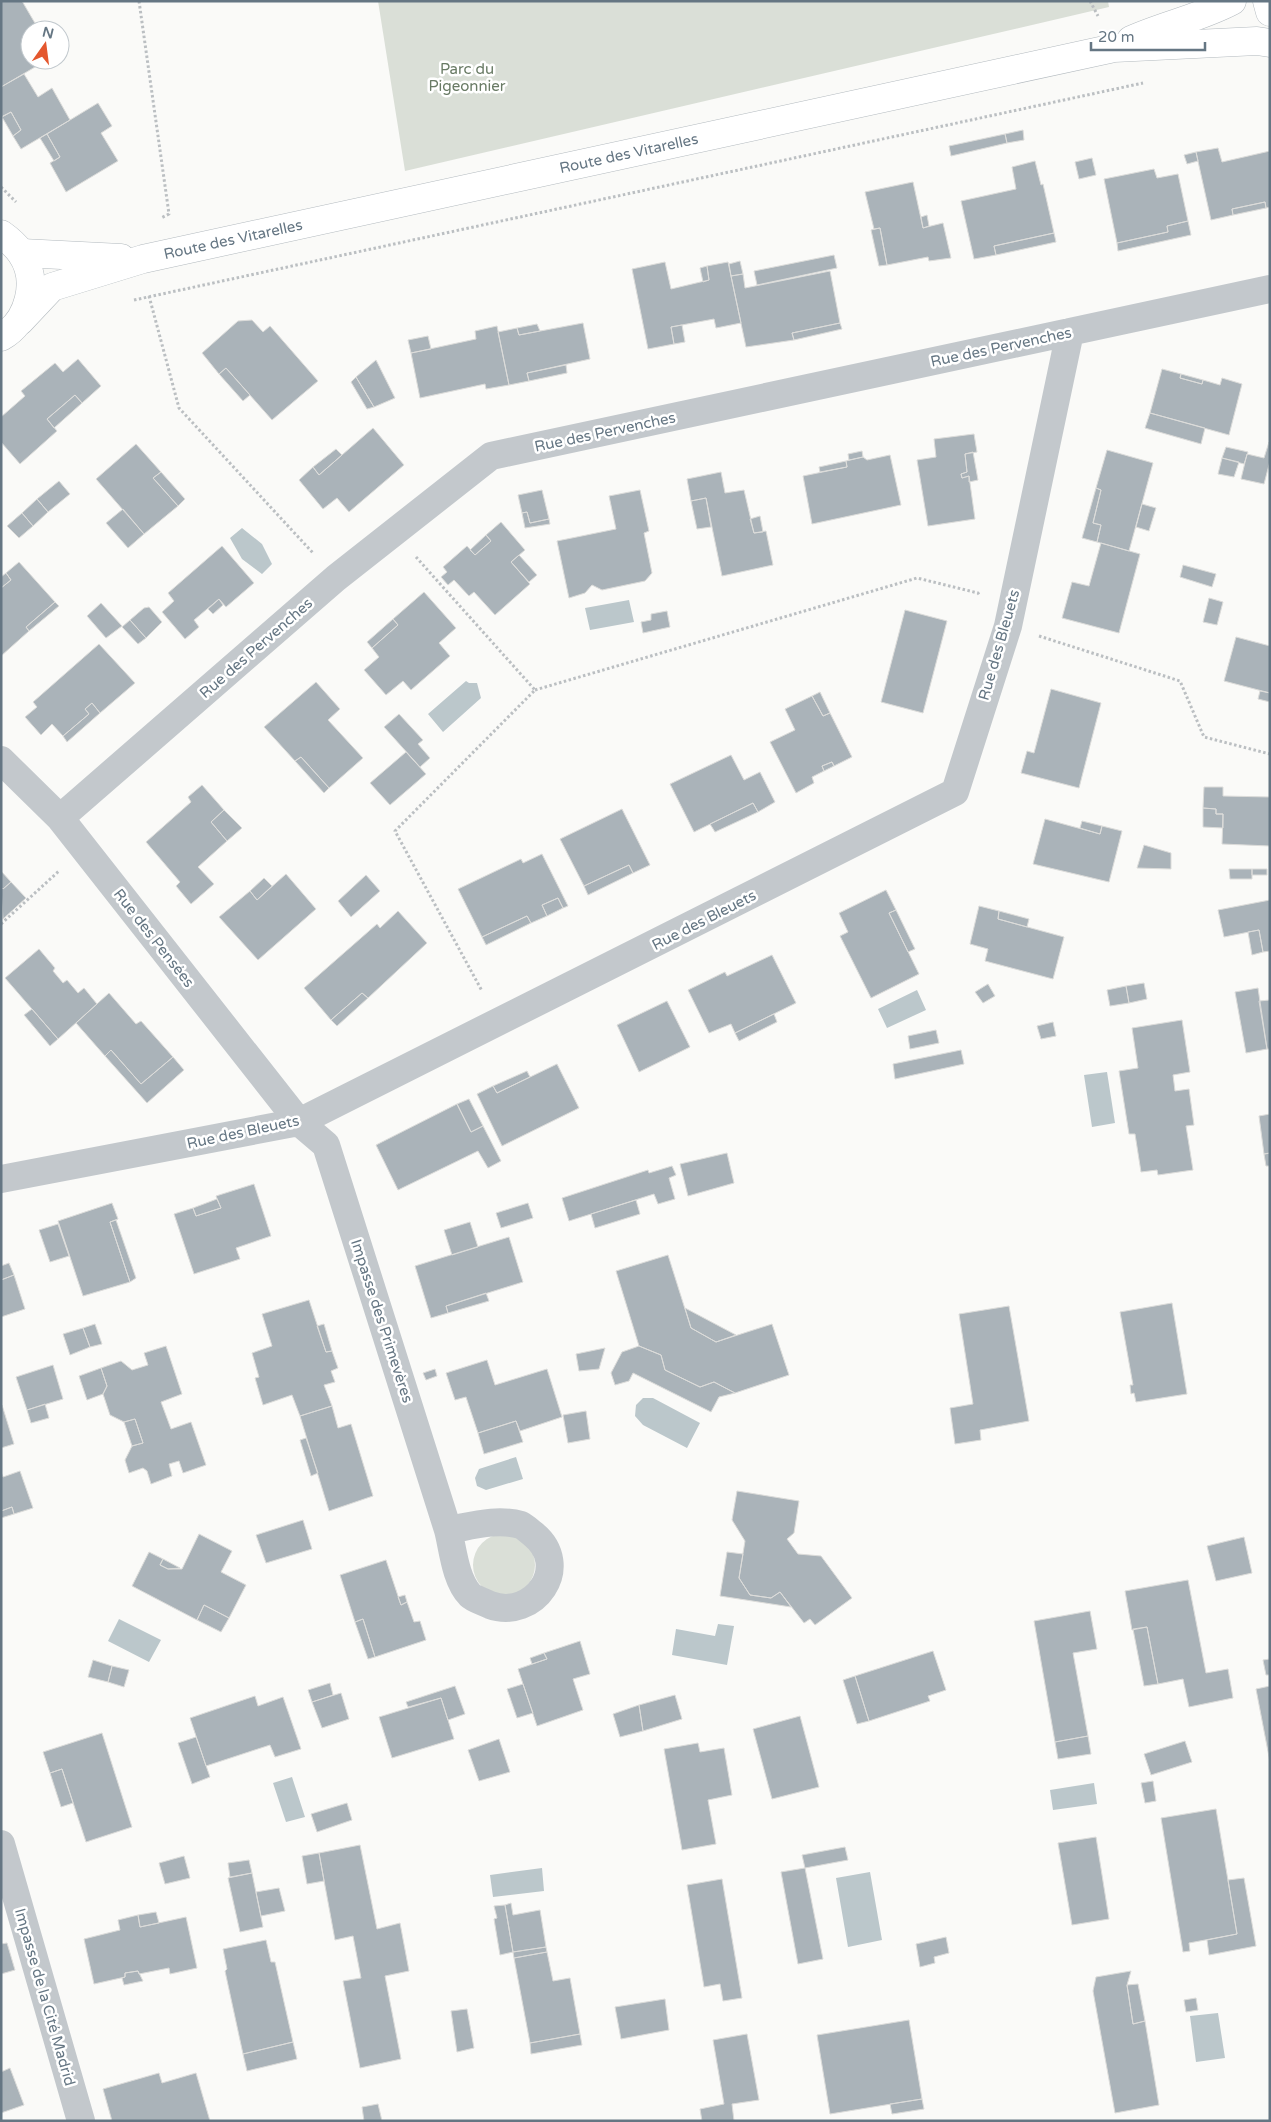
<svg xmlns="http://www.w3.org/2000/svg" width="1271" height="2122" font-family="'Varela Round',sans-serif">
<rect width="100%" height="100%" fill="#fafaf8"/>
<path fill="#dadfd7" d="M378,1H1108L1109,7L405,171Z
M473 1565a31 31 0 1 1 62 0a31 31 0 1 1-62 0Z"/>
<path fill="#bbc7cb" d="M242,528L262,544L272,564L262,574L242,559L230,538Z
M629,600L634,622L590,630L585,608Z
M466,681L469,683H477L481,698L443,732L428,714Z
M917,990L926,1010L887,1028L878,1009Z
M1107,1072L1115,1123L1092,1127L1084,1075Z
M643,1398H653L700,1423L687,1448L643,1425L635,1416L636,1405Z
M516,1457L523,1479L486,1490L477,1486L475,1478L479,1469Z
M119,1619L161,1640L149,1662L108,1641Z
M718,1624L734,1626L727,1665L672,1655L676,1629L715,1636Z
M292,1777L305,1817L286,1822L273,1783Z
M1094,1783L1097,1804L1053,1810L1050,1790Z
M542,1868L544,1891L493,1897L490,1875Z
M870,1872L882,1940L848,1947L836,1878Z
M1218,2013L1225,2058L1196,2062L1190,2016Z"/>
<path fill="#aab3b9" stroke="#dcdcda" d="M1,1H22L39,30H30V60H47L1,87Z
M24,74L38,97L52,88L70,120L21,149L13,136L21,130L11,112L1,117V87Z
M98,103L112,126L101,133L118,161L66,192L50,163L60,157L47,134Z
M11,112L21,130L13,136L2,117Z
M1023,130L1024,140L1007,143L1005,134Z
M47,134L60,157L54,161L40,138Z
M1005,134L1007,143L951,156L949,146Z
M1218,148L1222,162L1270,151V207L1266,208L1265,202L1232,209L1233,215L1211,220L1196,152Z
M1196,152L1198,161L1187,164L1184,155Z
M1092,158L1096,175L1079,179L1075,162Z
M1035,161L1041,185L1043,184L1054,233L994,246L996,255L974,259L961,201L1016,189L1012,167Z
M1154,169L1157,178L1178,174L1188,221L1167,226L1168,232L1117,243L1104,179Z
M913,182L923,228L943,223L951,258L929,261L928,257L887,265L880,228L874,229L865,192Z
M1265,202L1266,208L1233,215L1232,209Z
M927,215L929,226L923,228L921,217Z
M1188,221L1191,235L1118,251L1117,243L1168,232L1167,226Z
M880,228L887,265L879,266L871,230Z
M1054,233L1056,242L996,255L994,246Z
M834,255L837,268L757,285L754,271Z
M740,261L743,274L731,276L729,264Z
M665,262L671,289L709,280L707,266L728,262L741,323L716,328L714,319L671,327L674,344L648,349L632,269Z
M707,266L709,280L703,282L700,268Z
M830,271L840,323L792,333L794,340L746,347L731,276L743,274L745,288Z
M252,320L263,332L270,326L318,381L272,420L226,368L219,374L202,353L238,321Z
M583,323L590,359L527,373L529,381L509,385L498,332L517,328L519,335Z
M840,323L842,329L794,340L792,333Z
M537,324L540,331L519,335L517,328Z
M682,325L685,342L674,344L671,327Z
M497,326L509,385L486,389L485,384L420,398L411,353L476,339L475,331Z
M428,336L431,349L411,353L408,340Z
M78,359L101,386L82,403L75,395L47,419L57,431L20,464L1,442V417L25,396L21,391L55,363L63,372Z
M376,360L395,398L374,407L356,377Z
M566,365L567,373L529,381L527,373Z
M226,368L250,395L243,401L219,374Z
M1162,369L1181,374L1180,378L1202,384L1203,380L1220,385L1222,378L1242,384L1229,435L1150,413Z
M1181,374L1203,380L1202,384L1180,378Z
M356,377L374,407L367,409L351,382Z
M75,395L82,403L54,428L47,419Z
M1150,413L1205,428L1201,444L1145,428Z
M373,428L404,465L349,512L337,498L323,509L299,480L313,467L319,475Z
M974,434L977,452L965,454L967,472L961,474L962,478L969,476L975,519L928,526L917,460L936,457L934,439Z
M1269,442L1270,461L1264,484L1241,479L1247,454L1264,458Z
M136,444L161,472L153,478L178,506L144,534L96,479Z
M1226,447L1248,452L1244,464L1222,458Z
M336,449L342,455L319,475L313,467Z
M1107,450L1153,463L1129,551L1097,542L1101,525L1093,523L1101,490L1096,488Z
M862,451L863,457L849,460L848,454Z
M973,452L978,480L969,482V476L962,478L961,474L967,472L965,454Z
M890,455L901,505L812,524L803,476L847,467L846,461L863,457L867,460Z
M1222,458L1239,462L1234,477L1218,474Z
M846,461L847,467L820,472L819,467Z
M161,472L185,499L178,506L153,478Z
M721,472L725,493L744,490L754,533L766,531L773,565L722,576L706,498L691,501L687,479Z
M59,481L70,494L48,512L37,499Z
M1096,488L1101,490L1093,523L1101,525L1097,542L1082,538Z
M542,490L549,519L530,523L527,512L522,513L518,495Z
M640,490L649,531L644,533L652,573L645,581L602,590L592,585L585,593L569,598L557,541L616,529L609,496Z
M706,498L711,527L697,529L691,501Z
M37,499L48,512L33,526L22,513Z
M1142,504L1156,508L1149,531L1136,527Z
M123,509L144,534L128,548L106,523Z
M527,512L530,523L549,519L550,524L525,528L522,513Z
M22,513L33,526L19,538L7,526Z
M760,516L763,532L754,533L750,519Z
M501,522L525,550L511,562L530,584L495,615L474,592L469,596L454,580L448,585L441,577L447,572L443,567L467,546L475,555L491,541L486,535Z
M486,535L491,541L475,555L470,550Z
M1101,543L1140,554L1119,633L1062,618L1072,582L1089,586Z
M222,546L254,583L226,607L219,599L194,620L199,627L185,639L162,612L174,601L168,593Z
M519,555L537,575L529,582L511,562Z
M19,562L55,602L26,627L29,631L1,656V588L11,580L6,573Z
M1183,565L1216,574L1212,587L1180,577Z
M6,573L11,580L1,588V577Z
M424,592L456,628L439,643L450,656L411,690L403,681L386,695L364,670L379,657L372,648L398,625L393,619Z
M1209,598L1223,602L1217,625L1203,622Z
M219,599L223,605L213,614L208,609Z
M55,602L59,606L29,631L26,627Z
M101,603L122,626L106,638L87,616Z
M149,607L162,622L146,638L130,620L144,608Z
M905,610L947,621L923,713L881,702Z
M667,611L670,627L643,633L641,622L651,620V614Z
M393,619L398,625L372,648L367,642Z
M130,620L146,638L138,644L122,627Z
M1236,637L1270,646V693L1224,681Z
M99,644L135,683L100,713L92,703L85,709L89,714L63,736L52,724L41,735L25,717L37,707L33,702Z
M316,682L340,709L328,720L363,758L329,788L301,757L295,761L264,727Z
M1051,689L1101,703L1079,788L1021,773L1027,751L1034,753Z
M1260,691L1270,693V702L1258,699Z
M820,692L830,713L823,716L812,696Z
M812,696L823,716L830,713L852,757L834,766L832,762L822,766L824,771L812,777L814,783L796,793L770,742L795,730L785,709Z
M92,703L100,713L67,742L63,736L89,714L85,709Z
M399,714L423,740L418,744L430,758L420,767L384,727Z
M406,752L426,774L390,805L370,783Z
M731,755L744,780L760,772L775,802L758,812L753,803L694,832L670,784Z
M301,757L329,788L324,793L295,761Z
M832,762L834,766L824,771L822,766Z
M202,785L224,810L211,822L227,841L198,867L214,884L191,904L176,886L180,882L146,842L191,802L188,797Z
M1204,787H1223V796L1270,797V846L1222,844L1223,814H1216V809L1203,808Z
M753,803L758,812L715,832L710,824Z
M1203,808L1216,809V814H1223V828L1203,827Z
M622,809L650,865L633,873L629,865L584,886L560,839Z
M224,810L242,828L227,841L211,822Z
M1045,819L1100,834L1102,826L1122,831L1109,882L1033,864Z
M1082,821L1102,826L1100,834L1080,828Z
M1144,845L1171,853V869L1137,868Z
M542,854L568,906L563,908L558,898L542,905L547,916L531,923L527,916L482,937L458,889L521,859L523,863Z
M629,865L633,873L588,895L584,886Z
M1229,869H1252V879H1230Z
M1252,869H1267V875H1252Z
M1,871L11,882L3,889L1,887Z
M286,874L316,909L258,960L219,917L250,891L257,900Z
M366,875L380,891L351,917L338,901Z
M264,878L272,886L257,900L250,891Z
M11,882L26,898L3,919L1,887L3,889Z
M886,890L896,910L889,913L919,974L871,998L840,936L848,932L839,913Z
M558,898L563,908L547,916L542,905Z
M1270,900V951L1263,952L1259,930L1224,937L1218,910Z
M979,906L999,911L998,919L1064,937L1053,979L985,961L988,949L970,944Z
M896,910L915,949L908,952L889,913Z
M398,911L427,943L368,998L362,993L331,1020L304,988L377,924L380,928Z
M999,911L1029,919L1027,927L998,919Z
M527,916L531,923L486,945L482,937Z
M1259,930L1263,952L1252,955L1248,932Z
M39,949L55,968L53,971L63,983L67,980L78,993L84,988L97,1004L58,1039L5,978Z
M772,955L796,1003L735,1033L731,1024L709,1033L688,990L725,972L727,976Z
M1144,983L1147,999L1129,1003L1126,986Z
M988,984L995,996L983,1003L975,992Z
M1126,986L1129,1003L1110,1006L1107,990Z
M1258,988L1267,1049L1246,1053L1235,992Z
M109,993L136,1024L141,1021L173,1057L141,1084L111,1050L105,1056L76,1023Z
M362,993L368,998L337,1026L331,1020Z
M1270,1000V1049H1267L1259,1001Z
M667,1001L690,1047L639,1072L617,1025Z
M32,1009L58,1039L50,1046L24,1015Z
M774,1014L777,1022L739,1041L735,1033Z
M1182,1020L1190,1072L1173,1075L1175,1091L1189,1089L1194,1125L1186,1126L1193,1170L1158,1175L1157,1170L1141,1172L1135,1134H1129L1119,1071L1138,1068L1132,1028Z
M1053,1022L1056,1036L1041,1039L1037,1026Z
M936,1030L939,1043L910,1049L908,1036Z
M111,1050L141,1084L173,1057L184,1070L147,1103L105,1056Z
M961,1050L964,1064L895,1079L893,1064Z
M557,1064L579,1108L502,1146L477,1094L493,1086L497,1093Z
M527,1071L530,1077L497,1093L493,1086Z
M469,1099L483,1126L471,1132L457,1104Z
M457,1104L471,1132L483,1126L501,1161L488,1168L478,1151L398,1190L376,1145Z
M1270,1114V1153L1264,1154L1259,1116Z
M727,1153L734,1183L688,1196L680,1164Z
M1270,1153V1166H1266L1264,1154Z
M672,1166L676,1175L669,1178L675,1199L658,1204L654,1194L569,1221L562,1198L648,1170L649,1173Z
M254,1184L271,1236L236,1248L240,1259L194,1274L174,1214L193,1208L196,1216L221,1208L216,1196Z
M217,1199L221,1208L196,1216L193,1208Z
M636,1200L640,1214L595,1228L591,1214Z
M112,1203L118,1219L110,1222L130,1282L83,1296L58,1221Z
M528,1203L533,1218L501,1228L496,1213Z
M116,1220L136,1278L130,1282L110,1222Z
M470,1222L478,1247L452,1255L444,1230Z
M58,1224L69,1256L50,1262L39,1230Z
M509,1237L523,1282L446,1306L448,1313L431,1318L415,1266Z
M668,1255L691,1328L716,1342L772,1324L789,1375L735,1393L714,1382L700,1387L665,1370L661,1355L639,1346L616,1271Z
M9,1263L14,1275L1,1280V1266Z
M14,1275L25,1309L1,1317V1280Z
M486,1293L489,1301L448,1313L446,1306Z
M309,1300L326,1352L332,1351L338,1368L331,1371L335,1382L324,1385L332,1406L300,1416L292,1395L263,1405L255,1378L259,1377L252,1353L272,1346L262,1314Z
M1172,1303L1187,1394L1136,1402L1134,1393L1131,1394L1130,1385H1133L1120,1312Z
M1009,1306L1029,1421L980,1430L981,1440L955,1444L950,1408L973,1404L959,1314Z
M685,1308L736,1335L716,1342L691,1328Z
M95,1324L102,1344L90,1347L83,1328Z
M324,1324L332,1351L326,1352L317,1326Z
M83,1328L90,1347L70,1355L63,1334Z
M166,1346L182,1394L161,1402L171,1429L191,1422L206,1465L183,1473L179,1461L169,1464L172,1476L151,1484L147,1471L143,1468L129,1473L125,1460L132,1446L143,1443L135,1419L124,1422L110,1415L103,1394L107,1386L101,1368L121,1361L132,1370L148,1365L144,1353Z
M639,1346L661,1355L665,1370L700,1387L714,1382L735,1393L719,1397L711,1412L633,1373L629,1381L615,1385L611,1373L622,1352Z
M605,1348L599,1369L579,1371L576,1354Z
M487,1360L495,1385L547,1369L562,1417L520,1431L516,1421L478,1433L466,1397L455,1400L446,1373Z
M53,1365L63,1399L27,1410L16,1377Z
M101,1368L107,1386L103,1394L87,1400L79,1376Z
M435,1369L437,1376L426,1380L423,1373Z
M45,1404L49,1418L31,1423L27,1410Z
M2,1405L14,1444L1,1448V1405Z
M332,1406L338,1428L351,1424L373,1496L329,1511L300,1416Z
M586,1411L590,1439L568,1443L563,1415Z
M135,1419L143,1443L132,1446L124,1422Z
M516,1421L523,1442L484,1454L478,1433Z
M306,1438L318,1473L311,1476L300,1440Z
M20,1471L33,1508L14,1514L12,1507L1,1511V1472L3,1477Z
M737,1491L799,1501L794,1533L787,1539L798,1554L821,1556L852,1598L815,1625L810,1619L804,1623L780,1592L771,1598L750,1595L739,1578L745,1541L732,1520Z
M12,1507L14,1514L1,1518V1511Z
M303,1520L312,1549L266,1563L256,1535Z
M199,1534L232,1551L221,1572L246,1585L229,1618L204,1605L197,1620L132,1586L149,1552L163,1559L160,1565L168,1569H182Z
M1244,1537L1252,1573L1216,1581L1207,1546Z
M727,1552L743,1554L739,1578L750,1595L771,1598L780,1592L791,1607L720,1596Z
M163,1559L180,1568L168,1569L160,1565Z
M386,1560L401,1605L407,1602L414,1622L420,1621L426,1640L375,1657L363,1619L355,1622L340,1575Z
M1188,1580L1206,1673L1228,1669L1233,1698L1189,1707L1183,1679L1158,1684L1147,1627L1132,1630L1125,1591Z
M405,1595L407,1602L401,1605L398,1597Z
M204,1605L229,1618L221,1632L197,1620Z
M1090,1611L1097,1649L1073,1653L1088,1736L1055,1742L1034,1621Z
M363,1619L375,1657L368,1659L355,1622Z
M1147,1627L1158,1684L1144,1686L1133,1629Z
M580,1641L590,1674L573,1679L583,1710L537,1726L518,1669L547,1659L544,1653Z
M933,1651L946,1690L928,1696L930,1701L869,1721L855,1676Z
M544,1653L547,1659L532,1664L530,1658Z
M1270,1659V1675H1266L1263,1660Z
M93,1660L112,1666L108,1682L88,1677Z
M112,1666L129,1670L124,1687L108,1682Z
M855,1676L869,1721L857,1724L843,1680Z
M330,1683L333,1695L312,1702L308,1690Z
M523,1684L533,1713L517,1718L507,1689Z
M455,1686L465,1714L448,1720L441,1698L408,1707L406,1702Z
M1270,1686V1762L1256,1689Z
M341,1693L349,1719L322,1728L312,1702Z
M675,1695L682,1719L643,1731L639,1705Z
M255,1696L258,1706L283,1697L301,1749L275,1757L270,1745L206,1766L190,1718Z
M441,1698L454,1739L392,1758L379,1717Z
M639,1705L643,1731L620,1737L613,1714Z
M800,1716L819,1787L772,1799L753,1729Z
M102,1733L132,1827L86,1842L62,1769L50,1773L43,1752Z
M1088,1736L1091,1754L1058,1759L1055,1742Z
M196,1737L210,1777L192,1784L178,1743Z
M499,1739L510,1772L479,1781L468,1750Z
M1185,1741L1192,1762L1151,1775L1144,1754Z
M698,1743L700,1752L724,1748L732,1795L708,1800L716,1844L682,1850L664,1749Z
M62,1769L73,1803L61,1807L50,1773Z
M1153,1781L1156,1801L1145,1803L1141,1783Z
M347,1803L352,1820L317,1832L311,1814Z
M1216,1809L1237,1934L1189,1943L1190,1951L1183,1952L1161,1818Z
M1096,1837L1109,1919L1072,1925L1058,1843Z
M360,1845L377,1929L400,1923L409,1971L385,1976L401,2059L360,2068L343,1981L361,1978L353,1936L335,1940L319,1853Z
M845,1847L848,1860L805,1868L802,1855Z
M319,1853L324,1881L307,1884L302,1856Z
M184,1856L190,1878L165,1884L159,1863Z
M249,1860L252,1873L230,1877L228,1863Z
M805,1868L823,1959L798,1964L781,1872Z
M252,1873L263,1927L240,1932L228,1878Z
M1244,1878L1256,1946L1209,1955L1207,1940L1237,1934L1228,1880Z
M722,1879L742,1998L723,2001L720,1984L704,1987L687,1885Z
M279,1888L285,1911L261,1916L256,1892Z
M511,1903L513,1915L540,1910L546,1947L513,1952L505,1905Z
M505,1905L513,1952L500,1955L494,1919L497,1918L494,1906Z
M156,1912L159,1923L140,1927L138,1915Z
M138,1915L140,1927L186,1917L197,1968L170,1974L169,1968L139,1974L138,1971L125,1973V1977L94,1984L84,1939L120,1930L118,1920Z
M946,1937L949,1953L934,1957L935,1963L920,1967L916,1944Z
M266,1940L271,1962H275L293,2042L243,2054L225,1971L227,1969L223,1949Z
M7,1943L15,1970L1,1974V1944Z
M546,1947L547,1952L514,1958L513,1952Z
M547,1952L553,1981L570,1978L580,2034L530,2043L514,1958Z
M138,1971L143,1981L124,1985L122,1978L125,1977V1973Z
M1131,1971L1127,1985L1133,2024L1145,2021L1159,2105L1115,2113L1093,1991L1096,1977Z
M1138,1984L1145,2021L1133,2024L1127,1985Z
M1196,1998L1198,2010L1186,2012L1184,2000Z
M665,1999L669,2030L621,2039L615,2007Z
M467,2009L474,2048L457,2052L451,2011Z
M909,2020L922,2099L830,2114L817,2035Z
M580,2034L582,2045L531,2054L530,2043Z
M747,2034L759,2100L732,2104L734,2121H702L700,2109L724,2104L713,2040Z
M293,2042L297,2059L247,2071L243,2054Z
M10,2068L24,2105L1,2113V2072Z
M159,2073L162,2083L196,2073L210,2121H112L103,2089Z
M922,2099L924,2109L892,2114L890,2104Z
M378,2104L382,2121H364L362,2107Z"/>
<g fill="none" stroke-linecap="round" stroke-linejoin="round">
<g stroke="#b3babf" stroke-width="29">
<g id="secondary">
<path d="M1267,1L1270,12"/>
<path d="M1131,40C1164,25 1200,18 1232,1"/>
<path d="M1,234C8,239 16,246 21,253C40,280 29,322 1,337"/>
<path d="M22,253L121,258"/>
<path id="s1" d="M20,321L52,287L143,259L1114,48L1257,41L1270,43"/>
</g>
</g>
<path stroke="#bbbfc2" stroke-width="3" stroke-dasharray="2.5 2.5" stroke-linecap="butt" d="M139,1L169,214L161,218
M1090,1L1098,16
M1,187L16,202
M149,296L179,408L313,553
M134,300L1143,83
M416,557L535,690L395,831L482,991
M1039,636L1180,681L1204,737L1270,754
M535,690L917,578L978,593L980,596
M1,924L59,871"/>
<path stroke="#c3c8cc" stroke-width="28" d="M1,760L60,818L299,1122L326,1145L448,1530C453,1549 455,1579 470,1595C474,1599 484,1602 490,1605C534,1621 573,1566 533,1534C529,1531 525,1527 521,1525C497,1518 471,1526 448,1530
M60,818L336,578L491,456L1270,289
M1,1179L299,1122L955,792L1008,626L1070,332
M1,1844L81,2121"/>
<use href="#secondary" stroke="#fff" stroke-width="28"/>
</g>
<g text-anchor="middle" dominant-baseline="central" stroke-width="5" stroke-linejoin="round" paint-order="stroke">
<g font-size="15" fill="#687a64" stroke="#fff">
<text x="467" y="69">Parc du<tspan x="467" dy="17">Pigeonnier</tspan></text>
</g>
<g font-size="15" fill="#657683" stroke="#fff">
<text stroke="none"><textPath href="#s1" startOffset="639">Route des Vitarelles</textPath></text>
<text stroke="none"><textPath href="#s1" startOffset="234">Route des Vitarelles</textPath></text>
<text transform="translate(1001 347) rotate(-12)">Rue des Pervenches</text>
<text transform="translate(605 432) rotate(-12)">Rue des Pervenches</text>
<text transform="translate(999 645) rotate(-74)">Rue des Bleuets</text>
<text transform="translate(256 648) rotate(-41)">Rue des Pervenches</text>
<text transform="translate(704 920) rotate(-27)">Rue des Bleuets</text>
<text transform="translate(154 938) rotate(52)">Rue des Pensées</text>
<text transform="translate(243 1132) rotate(-12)">Rue des Bleuets</text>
<text transform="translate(382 1321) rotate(72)">Impasse des Primevères</text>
<text transform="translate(45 1997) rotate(74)">Impasse de la Cité Madrid</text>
</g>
</g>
<rect width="1271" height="2122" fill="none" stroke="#657683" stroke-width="5"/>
<g transform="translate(45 45) rotate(14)"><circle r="24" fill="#ffffff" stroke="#c1c8cd"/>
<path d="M0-4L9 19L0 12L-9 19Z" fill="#e4572e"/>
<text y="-8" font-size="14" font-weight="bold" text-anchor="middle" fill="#657683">N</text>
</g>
<path d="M1091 42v8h114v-8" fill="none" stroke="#657683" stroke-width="2.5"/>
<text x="1098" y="42" font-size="15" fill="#657683" stroke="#ffffff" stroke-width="4" paint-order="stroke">20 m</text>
</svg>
